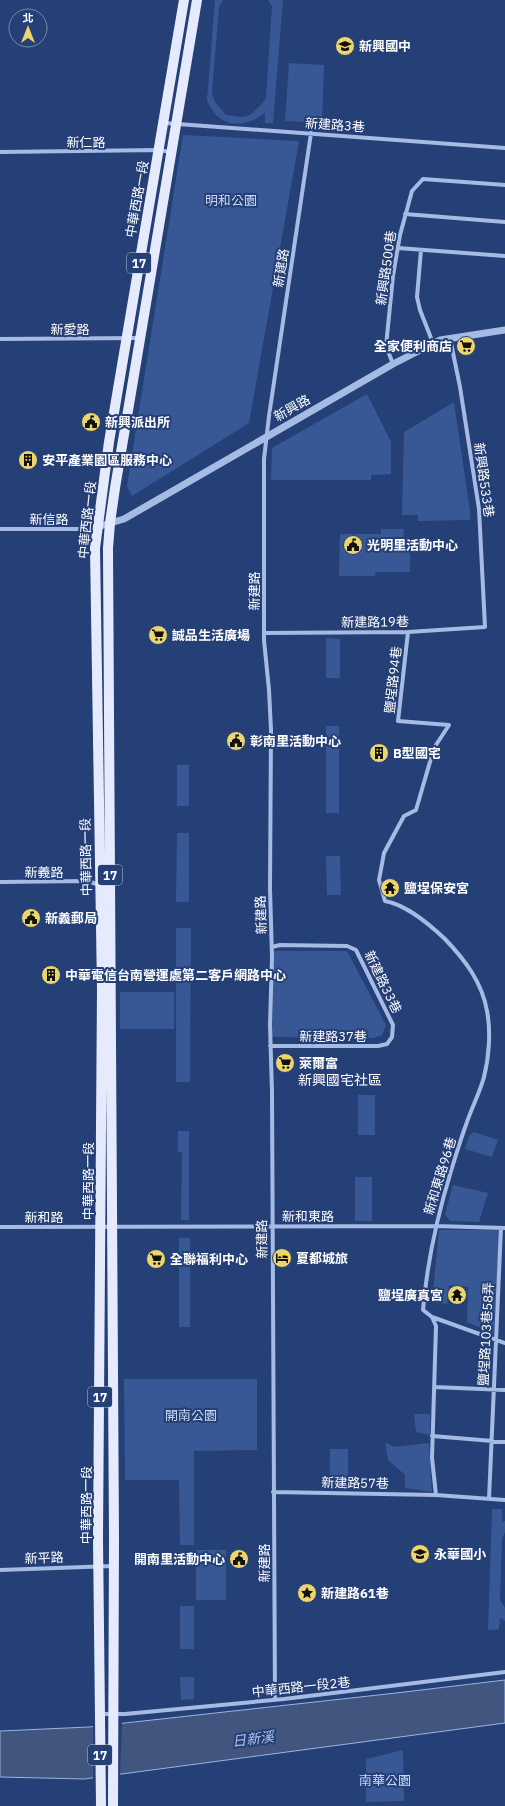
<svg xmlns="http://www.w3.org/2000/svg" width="505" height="1806" font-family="'IBM Plex Sans','Noto Sans TC',sans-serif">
<rect width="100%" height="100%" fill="#253f77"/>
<path fill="#385895" d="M215,0H223L219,7L212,93L215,102L226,115L242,117L250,115L262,104L266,98L272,6L268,0H283L273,123H265V113C242,130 218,128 207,100Z
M289,63L324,65L322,123L285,121Z
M183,135L299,141L249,423L132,496L127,486Z
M367,394L391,442V474L371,475V480H271L272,448Z
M454,402L470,511V520L418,521V515H402L404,432Z
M381,529H404L403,548L410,549V572H376L375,576H339L340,534H381Z
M326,638L340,639V678H326Z
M326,726H339V813H326Z
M177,765H189V806H177Z
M177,833H189V902H176Z
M326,856H340L341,895H327Z
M176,928H191L190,1082H176Z
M273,951H347L386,1025L382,1035L373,1038L272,1037Z
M120,992H174V1029H120Z
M358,1095H375V1135H358Z
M178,1131H189V1220H181L182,1152H178Z
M474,1132L498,1140L492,1157L465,1149L469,1136Z
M355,1177H372V1221H355Z
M453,1185L488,1193L479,1222L450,1221L445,1214Z
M439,1230H500L494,1334L467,1322L468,1287L449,1285L447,1304L432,1302Z
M179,1238H190V1327H179Z
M124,1379H257V1450L194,1451V1545H180L179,1480H125Z
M414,1414H430V1435L416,1432Z
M385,1442L394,1447L429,1443L432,1492L405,1488V1475L388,1460Z
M330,1449H348V1489H330Z
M492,1509H502V1522L505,1521V1532L502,1539L500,1600L505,1608V1621L500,1618L499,1629L488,1630Z
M196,1550H226V1600H196Z
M180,1606H194V1649H180Z
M180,1677H194V1699L181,1700Z
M403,1750L404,1801L366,1802V1759Z"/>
<path fill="#41557e" stroke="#9ab4e4" d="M505,1680V1723L84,1779L0,1777V1731L89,1727L396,1693Z"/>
<path fill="#253f77" d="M122,1721L120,1776L93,1780V1724Z"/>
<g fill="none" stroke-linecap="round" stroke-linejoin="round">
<path stroke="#a6bbe3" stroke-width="4" d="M164,123L505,148
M0,152L158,150L171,152
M405,214L505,222
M398,248L505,256
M421,250L417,297L420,310L433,343
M0,339L139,338
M393,364L386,346L393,276L400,235L412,191L423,179L505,185
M0,529H82L97,527
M408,632L398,721L449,725L434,748L416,810L404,816L384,853L379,880L385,901C407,905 429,924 445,939C465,960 482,982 487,1011C491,1031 489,1057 484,1077C480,1092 472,1107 467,1122C461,1138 456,1155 451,1171C437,1217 427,1263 423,1310L432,1317L505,1343
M264,633L408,632L485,627L479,509L460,387L450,338
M0,882L88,881L99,885
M270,1046H378L387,1044L392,1037L393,1025L356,950L347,946L280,945L272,947
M0,1227L435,1226L505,1228
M432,1317L436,1326L432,1458L436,1495
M434,1387L505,1390
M432,1436L505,1442
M273,1492L436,1495L505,1500
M489,1499L501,1228
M0,1570L113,1566
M275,1700L272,1092L270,1025L272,957L270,889L271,730L269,690L264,640V459L269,416L311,133
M100,1714H125L284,1699L505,1672"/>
<path stroke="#a6bbe3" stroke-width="7" d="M97,527L124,519L393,364L440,340L505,330"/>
<path stroke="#e5ebfc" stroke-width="10" d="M101,1806L98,1539L102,990L95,548L109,442L184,0
M113,1806L114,1538L108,548L110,523L115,488L197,0"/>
</g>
<defs>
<g id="school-disc" transform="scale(1)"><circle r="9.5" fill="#ecd56b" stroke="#253f77"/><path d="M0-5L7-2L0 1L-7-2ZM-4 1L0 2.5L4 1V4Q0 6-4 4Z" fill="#111"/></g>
<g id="supermarket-disc" transform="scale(1)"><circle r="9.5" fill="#ecd56b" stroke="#253f77"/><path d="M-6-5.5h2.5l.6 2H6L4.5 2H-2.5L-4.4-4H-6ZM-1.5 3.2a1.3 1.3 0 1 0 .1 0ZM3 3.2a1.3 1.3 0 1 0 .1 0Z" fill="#111"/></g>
<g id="civic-disc" transform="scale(1)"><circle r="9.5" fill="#ecd56b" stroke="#253f77"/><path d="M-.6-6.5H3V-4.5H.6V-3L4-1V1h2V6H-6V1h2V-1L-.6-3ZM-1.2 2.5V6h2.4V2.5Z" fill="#111"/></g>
<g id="building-disc" transform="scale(1)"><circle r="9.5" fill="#ecd56b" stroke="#253f77"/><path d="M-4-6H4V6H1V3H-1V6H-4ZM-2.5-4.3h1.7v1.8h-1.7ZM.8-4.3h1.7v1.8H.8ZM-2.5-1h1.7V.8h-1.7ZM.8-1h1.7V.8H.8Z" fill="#111"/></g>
<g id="temple-disc" transform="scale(1)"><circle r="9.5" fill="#ecd56b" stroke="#253f77"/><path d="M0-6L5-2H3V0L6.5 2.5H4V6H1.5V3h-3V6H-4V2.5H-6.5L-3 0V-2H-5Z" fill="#111"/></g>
<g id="hotel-disc" transform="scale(1)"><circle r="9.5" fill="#ecd56b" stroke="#253f77"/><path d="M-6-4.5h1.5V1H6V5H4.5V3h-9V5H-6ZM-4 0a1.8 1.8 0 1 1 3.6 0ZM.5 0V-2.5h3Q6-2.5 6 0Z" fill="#111"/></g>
<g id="sight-disc" transform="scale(1)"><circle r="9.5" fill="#ecd56b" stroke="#253f77"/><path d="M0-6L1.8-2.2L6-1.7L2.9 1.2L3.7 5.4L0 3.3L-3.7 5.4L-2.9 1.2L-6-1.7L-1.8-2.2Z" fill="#111"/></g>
</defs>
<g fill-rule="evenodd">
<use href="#school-disc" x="345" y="46"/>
<use href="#supermarket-disc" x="466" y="346"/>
<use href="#civic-disc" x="91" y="422"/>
<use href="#building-disc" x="28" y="460"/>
<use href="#civic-disc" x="353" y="545"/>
<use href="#supermarket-disc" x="158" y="635"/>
<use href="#civic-disc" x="236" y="741"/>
<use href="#building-disc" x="379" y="753"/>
<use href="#temple-disc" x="390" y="888"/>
<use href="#civic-disc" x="31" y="918"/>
<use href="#building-disc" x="51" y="975"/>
<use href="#supermarket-disc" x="285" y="1063"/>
<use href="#hotel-disc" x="282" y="1258"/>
<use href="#supermarket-disc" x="156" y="1259"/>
<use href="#temple-disc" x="457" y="1295"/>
<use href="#school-disc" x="420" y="1554"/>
<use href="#civic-disc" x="239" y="1559"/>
<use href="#sight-disc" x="307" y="1593"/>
</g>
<g text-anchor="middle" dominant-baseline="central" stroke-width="4" stroke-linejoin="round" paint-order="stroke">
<g fill="#253f77" stroke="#bec5d6" stroke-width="1">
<rect x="127" y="253" width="24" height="20" rx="3"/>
<rect x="98" y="865" width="24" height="20" rx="3"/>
<rect x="88" y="1387" width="24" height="20" rx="3"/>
<rect x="88" y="1745" width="24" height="20" rx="3"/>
</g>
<g font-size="12" font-weight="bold" fill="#fff">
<text x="139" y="263">17</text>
<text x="110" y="875">17</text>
<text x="100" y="1397">17</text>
<text x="100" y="1755">17</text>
</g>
<g font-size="13" font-weight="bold" fill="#fff" stroke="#253f77" text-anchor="start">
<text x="359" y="46">新興國中</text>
<text x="452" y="346" text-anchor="end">全家便利商店</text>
<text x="105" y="422">新興派出所</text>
<text x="42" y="460">安平產業園區服務中心</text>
<text x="367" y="545">光明里活動中心</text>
<text x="172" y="635">誠品生活廣場</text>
<text x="250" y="741">彰南里活動中心</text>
<text x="393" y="753">B型國宅</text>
<text x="404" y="888">鹽埕保安宮</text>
<text x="45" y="918">新義郵局</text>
<text x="65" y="975">中華電信台南營運處第二客戶網路中心</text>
<text x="299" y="1063">萊爾富</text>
<text x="296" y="1258">夏都城旅</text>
<text x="170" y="1259">全聯福利中心</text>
<text x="443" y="1295" text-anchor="end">鹽埕廣真宮</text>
<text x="434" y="1554">永華國小</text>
<text x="225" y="1559" text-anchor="end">開南里活動中心</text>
<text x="321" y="1593">新建路61巷</text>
</g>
<g font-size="13" fill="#fff" stroke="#253f77">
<text transform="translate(335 125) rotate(4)">新建路3巷</text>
<text x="86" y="142">新仁路</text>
<text transform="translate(137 199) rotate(-80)">中華西路一段</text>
<text transform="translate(281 268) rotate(-81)">新建路</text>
<text transform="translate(386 268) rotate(-82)">新興路500巷</text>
<text x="70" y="329">新愛路</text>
<text transform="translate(292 408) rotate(-30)">新興路</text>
<text transform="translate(484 480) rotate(82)">新興路533巷</text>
<text x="49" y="519">新信路</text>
<text transform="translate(87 520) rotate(-84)">中華西路一段</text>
<text transform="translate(254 591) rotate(-90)">新建路</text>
<text transform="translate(375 622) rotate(-1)">新建路19巷</text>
<text transform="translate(393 680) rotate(-84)">鹽埕路94巷</text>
<text transform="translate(86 857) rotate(-91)">中華西路一段</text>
<text x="44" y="872">新義路</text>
<text transform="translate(261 915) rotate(-92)">新建路</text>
<text transform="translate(383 982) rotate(64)">新建路33巷</text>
<text x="333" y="1036">新建路37巷</text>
<text transform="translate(440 1176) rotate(-73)">新和東路96巷</text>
<text transform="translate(88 1181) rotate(-90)">中華西路一段</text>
<text x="308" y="1216">新和東路</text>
<text x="44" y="1217">新和路</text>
<text transform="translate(262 1239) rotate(-91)">新建路</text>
<text transform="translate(486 1334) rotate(-87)">鹽埕路103巷58弄</text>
<text transform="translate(355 1483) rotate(1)">新建路57巷</text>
<text transform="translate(86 1505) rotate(-90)">中華西路一段</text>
<text transform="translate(44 1558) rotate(-2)">新平路</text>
<text transform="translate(264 1563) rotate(-90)">新建路</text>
<text transform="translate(301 1687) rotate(-6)">中華西路一段2巷</text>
</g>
<g font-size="13" fill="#c8d7f3" stroke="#253f77">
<text x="231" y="200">明和公園</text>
<text x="191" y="1415">開南公園</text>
<text x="385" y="1780">南華公園</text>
</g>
<g font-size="14" fill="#fff" stroke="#253f77">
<text x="340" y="1080">新興國宅社區</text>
</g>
<g font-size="14" font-style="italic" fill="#b1c5eb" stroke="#253f77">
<text transform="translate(253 1739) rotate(-7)">日新溪</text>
</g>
</g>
<g transform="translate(28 28)"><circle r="19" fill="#253f77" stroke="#7c8cad"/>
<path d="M0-3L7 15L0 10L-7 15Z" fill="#ecd56b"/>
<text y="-6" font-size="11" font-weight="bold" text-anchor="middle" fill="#ffffff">北</text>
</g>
</svg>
